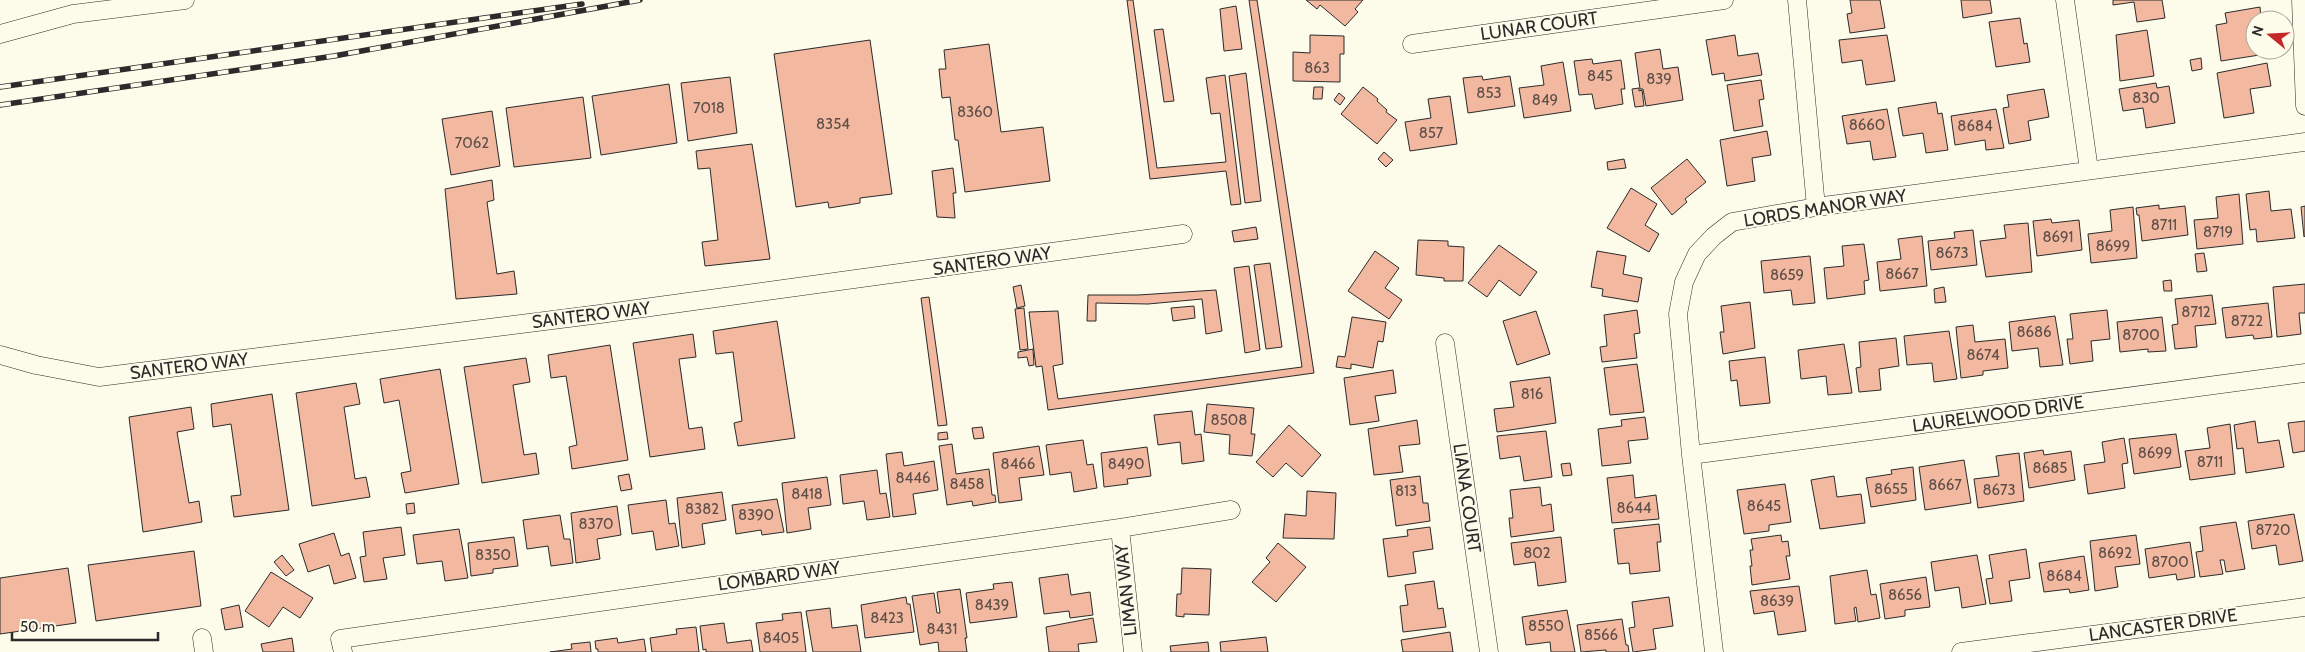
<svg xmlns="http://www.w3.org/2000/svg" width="2305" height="652" font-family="Cabin,sans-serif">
<rect width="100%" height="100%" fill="#fdfbea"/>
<path fill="#f2b8a0" stroke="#2b2b2b" d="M1127,0H1133L1157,168L1226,162L1220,113L1211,114L1206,78L1225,75L1241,204L1231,205L1226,171L1150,179Z
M1249,0H1257L1314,373L1048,410L1042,366L1036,367L1029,312L1058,311L1063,364L1053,366L1058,399L1302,367Z
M1306,0H1363L1355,9L1358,12L1345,26L1320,5L1317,9Z
M1850,0H1880L1885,28L1850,33L1847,14L1852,13Z
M1961,0H1990L1992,13L1963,18Z
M2113,0H2162L2165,18L2137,22L2134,2L2113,5Z
M1236,6L1242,49L1224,51L1220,9Z
M2260,7L2261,20H2255V50H2265L2266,54L2221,61L2216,25L2227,23L2225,13Z
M2020,18L2024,44L2027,43L2030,62L1996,67L1989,22Z
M1163,29L1174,101L1164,102L1154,30Z
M2147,30L2154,76L2120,81L2116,35Z
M1310,35L1344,36V54H1340V82L1293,81V52L1310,53Z
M1735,35L1738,56L1758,53L1762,75L1725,81L1724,73L1712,75L1706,40Z
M1887,35L1895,81L1866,85L1862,60L1842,63L1839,40Z
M870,40L892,194L860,198V203L829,208L828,202L796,207L774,54Z
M989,44L1001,132L1043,127L1050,181L965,192L958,140H955L950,97L942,98L939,69H946L944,50Z
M1660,49L1663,69L1678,67L1683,100L1646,106L1643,89H1640L1635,53Z
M2201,58L2202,69L2192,71L2190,60Z
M1592,59L1593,64L1621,60L1625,89H1621L1623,104L1595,109L1592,94L1579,95L1574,61Z
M1563,62L1571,111L1524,118L1519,88L1544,85L1541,66Z
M2267,63L2271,86L2250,89L2254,113L2224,118L2217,73Z
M1246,73L1261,201L1245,203L1229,76Z
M1482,76L1483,80L1510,76L1515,106L1468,113L1463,78Z
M730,77L737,133L688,141L681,83Z
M1761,80L1764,99L1759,100L1763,126L1734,131L1727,85Z
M2156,83L2157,88L2169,86L2175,123L2146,128L2143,108L2123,111L2119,89Z
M669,84L677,143L601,155L592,96Z
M1314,87H1323L1322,99H1313Z
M1363,87L1378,99L1377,101L1387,110L1386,112L1397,120L1377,144L1341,114Z
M1639,88V91L1642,90L1644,106L1635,107L1632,89Z
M2044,89L2049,117L2028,121L2031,140L2009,144L2003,108L2009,107L2007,95Z
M1339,93L1345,98L1340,105L1334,100Z
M1450,96L1457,144L1410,151L1405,122L1431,118L1428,99Z
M583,97L591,158L514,167L506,108Z
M1936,102L1938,114L1942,113L1948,150L1926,153L1923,133L1903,136L1898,108Z
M1887,109L1896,157L1873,160L1870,141L1847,144L1842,116Z
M1996,109L2004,148L1986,150L1985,140L1955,145L1951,116Z
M492,111L500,166L451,175L442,119Z
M1767,131L1771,155L1752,158L1755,181L1727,186L1720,140Z
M752,144L770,259L705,266L702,242L718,240L710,168L698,169L696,151Z
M1384,152L1393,160L1386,167L1378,159Z
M1624,159L1626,168L1608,170L1607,162Z
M1687,159L1706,182L1685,199L1687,202L1672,215L1651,188Z
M953,168L956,193H953L955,218L937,217L932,171Z
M492,180L494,200L487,202L497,274L514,271L517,294L456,299L445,189Z
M1631,188L1657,204L1645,225L1659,234L1649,252L1607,228Z
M2269,191L2271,211L2291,209L2295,238L2257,242L2256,229L2250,230L2246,194Z
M2239,194L2243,244L2197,249L2194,220L2218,218L2216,197Z
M2159,205V209L2185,206L2188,235L2142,241L2139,215H2137L2136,208Z
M2305,206V236L2304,237L2301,207Z
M2133,207L2137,258L2091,263L2088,234L2112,231L2110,210Z
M2051,219L2052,223L2079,220L2082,250L2037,256L2033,221Z
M2028,223L2032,272L1986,277L1980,241L2006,238L2004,225Z
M1256,227L1258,239L1234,242L1232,231Z
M1973,230L1977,265L1931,270L1928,241L1955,238L1954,232Z
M1922,236L1927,286L1880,291L1877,262L1901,259L1898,239Z
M1418,240L1448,241V246L1464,247L1463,281H1444V278L1416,275Z
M1864,244L1869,280L1864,281L1865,294L1827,299L1824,268L1844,266L1842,246Z
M1499,245L1537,272L1520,296L1499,280L1487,297L1468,283Z
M1375,251L1399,268L1385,288L1402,300L1389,319L1348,291Z
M1597,251L1626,256L1623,274L1642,278L1638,302L1602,296L1603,289L1591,287Z
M2204,253L2207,271L2197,272L2195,254Z
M1810,256L1815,303L1793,305L1791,290L1764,293L1761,261Z
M1270,263L1282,347L1266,349L1254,265Z
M1249,266L1260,350L1245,353L1234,268Z
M2171,280L2172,291H2164L2163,281Z
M2305,284V313H2299L2301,334L2277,337L2273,287Z
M1021,285L1025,306L1017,308L1013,287Z
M1944,287L1946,302L1935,303L1934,289Z
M1216,290L1222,331L1206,334L1202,299L1148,304L1096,303V321H1087L1088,295H1138Z
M2212,295L2216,324L2195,326L2197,347L2175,349L2172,325L2178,324L2175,299Z
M929,297L947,425L938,426L921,298Z
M1750,302L1755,348L1723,354L1720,332H1724L1721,306Z
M2268,303L2272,337L2254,339L2253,335L2226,338L2222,308Z
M1194,306L1195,318L1173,321L1171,308Z
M1024,308L1028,349L1020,350L1015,309Z
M1637,310L1640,333L1634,334L1637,358L1602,362L1600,347L1607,346L1604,315Z
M2107,310L2110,339L2091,341L2093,361L2070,364L2067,339H2073L2070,314Z
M1536,311L1550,354L1517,365L1503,321Z
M2055,316L2063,365L2040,367L2038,348L2012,351L2009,322Z
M1352,317L1386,322L1383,342L1378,341L1373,368L1351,364V369L1336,367L1338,356L1345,357Z
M2162,317L2166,351L2148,352V349L2120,352L2117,322Z
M777,321L795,438L738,446L734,423L742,421L733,352L716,354L713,331Z
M1973,325L1975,342L2005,339L2008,368L1983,371V375L1961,378L1956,327Z
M1949,331L1957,379L1934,382L1932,363L1907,365L1904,336Z
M693,334L696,357L679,359L689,429L702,427L705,449L650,457L633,343Z
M1896,338L1899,366L1879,369L1881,390L1859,392L1856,368L1861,367L1859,342Z
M1844,344L1852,393L1828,395L1826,376L1801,379L1798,350Z
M610,345L628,460L572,469L569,447L577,445L566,376L551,378L548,355Z
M1033,349L1034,365L1029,366L1027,357L1018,358V352Z
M1765,357L1770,403L1740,406L1737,380L1731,381L1729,361Z
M526,358L530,382L513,385L524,455L536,453L539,474L482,483L464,367Z
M1637,364L1644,412L1610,415L1604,368Z
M440,369L459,484L405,493L401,473L411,471L399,400L384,403L380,379Z
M1393,370L1396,393L1375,396L1379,421L1350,425L1344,378Z
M1550,377L1556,423L1497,432L1494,409L1514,407L1510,382Z
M356,383L360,404L344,407L355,479L366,477L370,497L312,506L296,393Z
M272,394L289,510L234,517L231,496L241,495L231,424L213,427L211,404Z
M1207,404L1254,408L1251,434H1255L1252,456L1229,454L1230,435L1204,432Z
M191,407L194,429L177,432L189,503L199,501L202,522L143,532L129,417Z
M1192,411L1195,435L1201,434L1204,461L1182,464L1180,442L1158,445L1154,415Z
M1645,417L1648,439L1628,441L1631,463L1602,466L1598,429L1622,426L1621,420Z
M1417,420L1420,444L1399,446L1403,472L1374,475L1368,429Z
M2255,421L2258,443L2279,440L2284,467L2246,473L2243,448L2237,449L2234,425Z
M2305,421V451L2293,453L2288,423Z
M2230,424L2235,474L2190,480L2185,451L2210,448L2207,428Z
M1289,425L1321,455L1302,477L1286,463L1273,477L1256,462Z
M982,427L984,438L974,439L972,428Z
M1546,431L1552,477L1524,481L1520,456L1500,459L1497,436Z
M947,432L948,439L938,440V433Z
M2176,434L2181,467L2134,474L2129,439Z
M2124,438L2128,463L2122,464L2125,488L2088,494L2084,465L2105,462L2102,442Z
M1083,440L1087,465L1093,464L1097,488L1074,492L1071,472L1050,475L1046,445Z
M952,444L956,474L989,469L992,495H995L996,502L973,506L972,501L947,505L939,446Z
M1039,446L1044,475L1019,478L1022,500L999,503L993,453Z
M1147,447L1151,476L1127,479L1128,484L1104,487L1101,453Z
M2043,450L2044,455L2071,451L2075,480L2029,488L2024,453Z
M902,452L904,466L934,461L938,490L913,494L916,514L893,517L886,454Z
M2019,453L2024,501L1978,508L1974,479L1999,476L1996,456Z
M1964,460L1971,503L1925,510L1919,467Z
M1570,463L1572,475L1563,476L1561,464Z
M1913,467L1916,500L1871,507L1866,478L1892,474L1891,470Z
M877,470L880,494L886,493L890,517L867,520L864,501L843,504L840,475Z
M629,474L632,489L621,491L618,476Z
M1633,475L1635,498L1656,495L1659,519L1612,523L1607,478Z
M1420,476L1423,503H1428L1430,521L1396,526L1390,480Z
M1834,476L1837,497L1861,494L1865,523L1820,529L1811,480Z
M827,477L831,505L808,508L811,529L787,533L782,483Z
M1785,484L1791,522L1769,525V531L1744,534L1737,490Z
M1540,487L1542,506L1551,504L1554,531L1511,537L1509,518H1513L1510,490Z
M1307,491L1336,493L1334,539L1283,538L1285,514L1306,516Z
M722,492L726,520L702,524L705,544L682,548L677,498Z
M777,499L784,532L762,535L761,530L736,534L732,505Z
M666,500L669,524L675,523L679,546L656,550L653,531L632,534L628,505Z
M414,503L415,513L407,514L406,504Z
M617,506L621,535L597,539L600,559L576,563L571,513Z
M2294,514L2303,561L2279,565L2276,545L2252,549L2248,521Z
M560,515L564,539H570L573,563L551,566L548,546L527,549L523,520Z
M2236,522L2245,569L2226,572L2224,560H2220L2223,574L2200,577L2196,552L2203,551L2200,527Z
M1659,524L1661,542H1657L1660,571L1630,574L1629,563L1618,564L1614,529Z
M401,527L405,555L383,558L387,579L364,582L360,557L366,556L363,532Z
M1430,527L1433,549L1413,552L1416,573L1388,577L1383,539L1408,536L1407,530Z
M459,529L468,578L445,581L442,561L417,564L413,535Z
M334,533L341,556L349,553L356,578L334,584L329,565L308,572L299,544Z
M1781,535L1782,542L1788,541L1790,556H1786L1790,579L1752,585L1750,566H1752L1750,550H1753L1751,539Z
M2136,535L2140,564L2115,567L2118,587L2095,591L2090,541Z
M514,537L518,566L493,569V573L471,576L468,543Z
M1561,537L1566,582L1538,586L1535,562L1514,565L1511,543Z
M2190,542L2195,577L2177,580L2176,574L2149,578L2145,549Z
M1278,543L1306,567L1276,602L1252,582L1270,562L1266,558Z
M2026,549L2030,578L2009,581L2012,601L1990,604L1986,579L1993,578L1989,555Z
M194,551L201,606L96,621L88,565Z
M282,555L294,570L286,576L274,562Z
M1977,555L1986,604L1962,608L1959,587L1935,591L1931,562Z
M2084,556L2089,590L2070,593L2069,589L2044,592L2039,563Z
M68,568L76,623L0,634V578Z
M1182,568L1211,569L1209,615L1184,614V617L1176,616L1177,594H1181Z
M1867,570L1871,595L1876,594L1880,618L1858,622L1856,607L1854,608L1856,621L1835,624L1830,576Z
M271,572L313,598L300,618L283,607L269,627L245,611Z
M1068,574L1071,595L1090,592L1093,615L1070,618L1069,611L1044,614L1039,578Z
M1926,577L1930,607L1905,610V616L1885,619L1880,584Z
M1434,581L1438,609L1443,608L1446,627L1403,632L1400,606L1408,605L1405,585Z
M1012,582L1017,617L970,623L966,593L994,589L993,584Z
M1799,586L1806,631L1778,635L1774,611L1754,614L1750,591Z
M960,589L967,638H965L967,652H939L938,642L920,645L912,596L934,593L937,613H940L937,592Z
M906,597L907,604H910L914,632L865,638L861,605Z
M1669,597L1673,626L1653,629L1656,649L1633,652L1629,628L1635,627L1632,602Z
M239,605L243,627L225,630L221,609Z
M830,608L832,628L857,625L861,652H813L806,611Z
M1567,610L1575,652H1551L1550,642L1526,645L1522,617Z
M801,612L806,652H760L756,623L783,620L782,614Z
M1093,618L1097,642L1078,644L1079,652H1049L1046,627Z
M1622,619L1626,645H1628L1629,652H1606V650L1581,652L1577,625Z
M724,623L727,643L751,640L753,652H706V649L703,650L700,626Z
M696,627L699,652H652L650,638L677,634L676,629Z
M1450,632L1453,652H1403L1401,640Z
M1266,637L1268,652H1221L1220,642Z
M292,638L294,652H263L261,644Z
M617,638L618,643L644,639L646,652H598V649H596L595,641Z
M590,642L591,652H550L572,649L571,644Z
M1208,642L1209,652H1171L1170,646Z"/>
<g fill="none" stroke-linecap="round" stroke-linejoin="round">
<g stroke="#2b2b2b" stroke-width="19">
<path id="street" d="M1797,0L1816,207
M2065,0L2089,170
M2301,0L2305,106
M0,34L73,14L185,0
M1412,44L1724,0
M1445,343L1489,652
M0,355L36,365L99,377L600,314L1183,234
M1691,455L2305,373
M1120,528L1133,652
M202,638L204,652
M343,652L340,639L1120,528L1231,510
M1714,652L1691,455L1678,314L1684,282L1697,254L1714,236L1732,222L1816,207L2305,142
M1961,652L2305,607"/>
</g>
<use href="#street" stroke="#fdfbea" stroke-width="18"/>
<g stroke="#2b2b2b" stroke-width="5.5">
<path id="rail" d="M0,87L582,4
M0,105L334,56L640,0"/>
</g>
<use href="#rail" stroke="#fdfbea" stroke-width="4" stroke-dasharray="11" stroke-linecap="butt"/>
</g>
<g text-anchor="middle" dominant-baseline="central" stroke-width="4" stroke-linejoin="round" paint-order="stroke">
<g font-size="15" fill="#5d4e48">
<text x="1317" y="68">863</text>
<text x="1600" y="76">845</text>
<text x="1659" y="79">839</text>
<text x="1489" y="93">853</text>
<text x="2146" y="98">830</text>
<text x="1545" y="100">849</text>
<text x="709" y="108">7018</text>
<text x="975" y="112">8360</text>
<text x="833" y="124">8354</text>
<text x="1867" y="125">8660</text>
<text x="1975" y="126">8684</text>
<text x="1431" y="133">857</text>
<text x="472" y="143">7062</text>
<text x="2164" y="225">8711</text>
<text x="2218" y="232">8719</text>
<text x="2058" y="237">8691</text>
<text x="2113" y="246">8699</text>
<text x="1952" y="253">8673</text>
<text x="1902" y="274">8667</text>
<text x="1787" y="275">8659</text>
<text x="2196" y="312">8712</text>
<text x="2247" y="321">8722</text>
<text x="2034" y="332">8686</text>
<text x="2141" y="335">8700</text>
<text x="1983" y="355">8674</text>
<text x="1532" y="394">816</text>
<text x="1229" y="420">8508</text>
<text x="2155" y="453">8699</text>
<text x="2210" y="462">8711</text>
<text x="1018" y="464">8466</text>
<text x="1126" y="464">8490</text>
<text x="2050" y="468">8685</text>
<text x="913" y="478">8446</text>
<text x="967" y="484">8458</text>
<text x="1945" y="485">8667</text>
<text x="1891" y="489">8655</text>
<text x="1999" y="490">8673</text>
<text x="1406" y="491">813</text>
<text x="807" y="494">8418</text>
<text x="1764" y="506">8645</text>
<text x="1634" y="508">8644</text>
<text x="702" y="509">8382</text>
<text x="756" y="515">8390</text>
<text x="596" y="524">8370</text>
<text x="2273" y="530">8720</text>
<text x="1537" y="553">802</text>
<text x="2115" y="553">8692</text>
<text x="493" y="555">8350</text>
<text x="2170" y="562">8700</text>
<text x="2064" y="576">8684</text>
<text x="1905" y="595">8656</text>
<text x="1777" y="601">8639</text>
<text x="992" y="605">8439</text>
<text x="887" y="618">8423</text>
<text x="1546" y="626">8550</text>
<text x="942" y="629">8431</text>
<text x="1601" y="635">8566</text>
<text x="781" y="638">8405</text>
</g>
<g font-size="18" fill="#2b2b2b" stroke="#fdfbea">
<text transform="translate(1539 26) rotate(-8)">LUNAR COURT</text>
<text transform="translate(1825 208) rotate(-9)">LORDS MANOR WAY</text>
<text transform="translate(992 261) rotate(-8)">SANTERO WAY</text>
<text transform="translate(591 315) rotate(-7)">SANTERO WAY</text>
<text transform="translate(189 366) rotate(-7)">SANTERO WAY</text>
<text transform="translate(1998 414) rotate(-8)">LAURELWOOD DRIVE</text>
<text transform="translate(1467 498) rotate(82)">LIANA COURT</text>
<text transform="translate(779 576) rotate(-8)">LOMBARD WAY</text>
<text transform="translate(1126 590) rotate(-96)">LIMAN WAY</text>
<text transform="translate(2163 625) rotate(-8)">LANCASTER DRIVE</text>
</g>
</g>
<g transform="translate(2270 35) rotate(288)"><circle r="24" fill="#fdfbea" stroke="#a9a89e"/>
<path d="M0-4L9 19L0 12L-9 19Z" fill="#c62828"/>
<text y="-8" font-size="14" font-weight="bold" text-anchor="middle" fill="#2b2b2b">N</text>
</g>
<path d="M12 632v8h146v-8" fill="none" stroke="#2b2b2b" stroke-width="2.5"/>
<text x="20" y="632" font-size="15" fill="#2b2b2b" stroke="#fdfbea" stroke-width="4" paint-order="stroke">50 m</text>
</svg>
